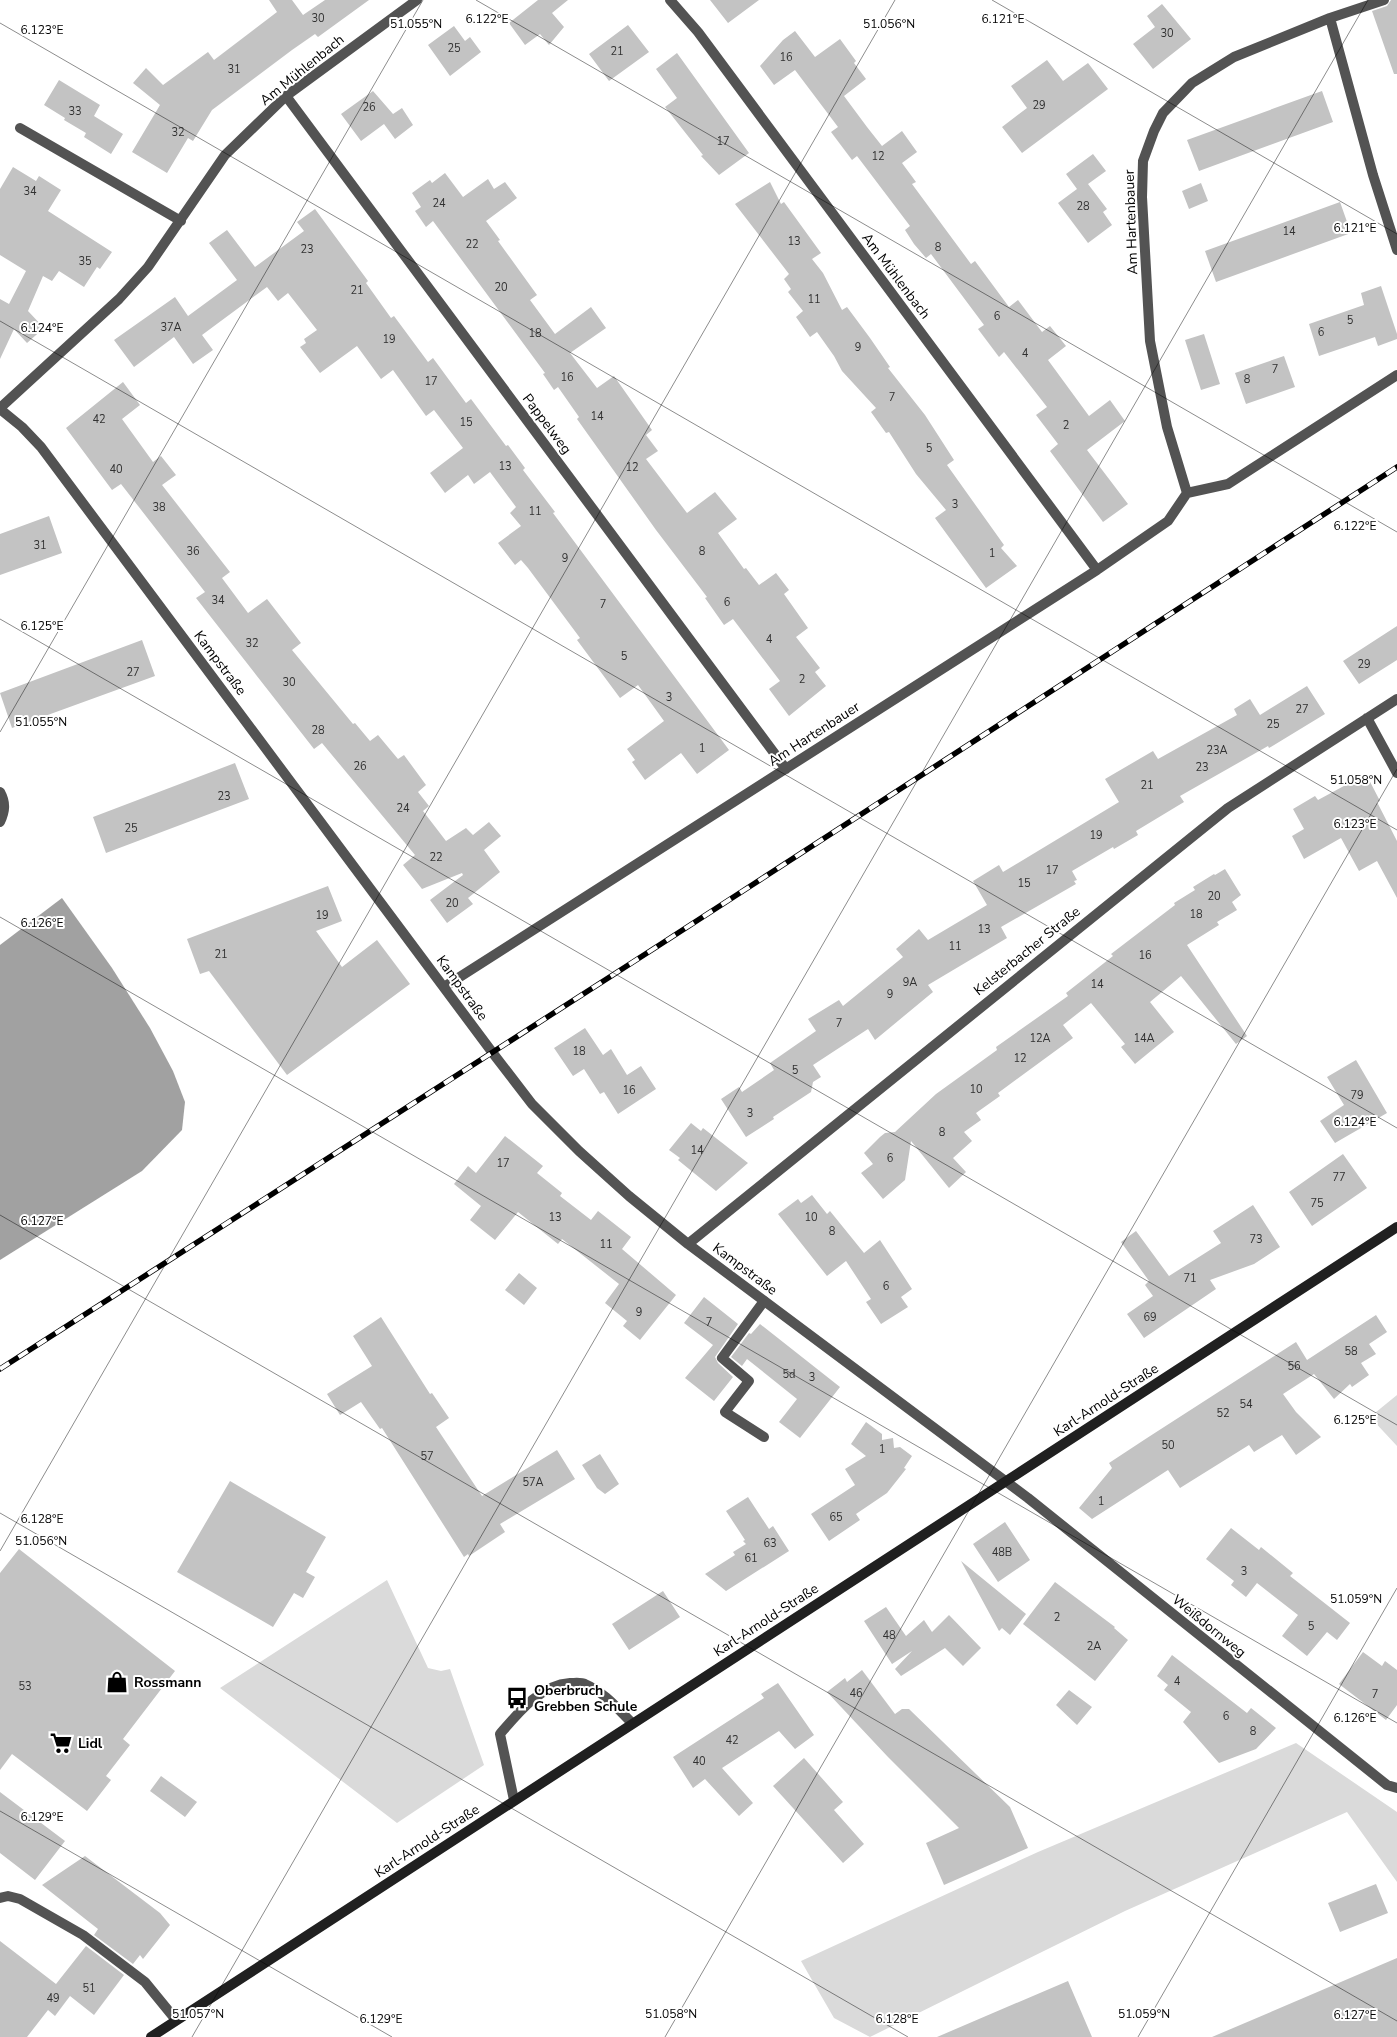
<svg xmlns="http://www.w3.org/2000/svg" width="1397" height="2037" font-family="'Nunito Sans',sans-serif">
<rect width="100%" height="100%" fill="#fff"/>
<path fill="#dadada" d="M1397,1395V1446L1370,1417Z
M387,1580L428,1668L441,1671L450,1669L484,1765L397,1823L220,1688Z
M1296,1743L1397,1812V1882L1347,1812L1125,1911L870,2037L834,2018L801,1961L1038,1852Z"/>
<path fill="#a1a1a1" d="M62,898L112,968L150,1028L173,1071L185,1102L182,1130L142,1171L0,1260V945Z"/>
<path fill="#c3c3c3" d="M269,0H292L303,15L325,0H369L318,37L315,34L292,50L212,110L193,141L188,138L167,173L132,152L160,105L133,83L146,68L163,85L208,52L214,60L277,12Z
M538,0H568L552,13L564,27L549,45L540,34L525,45L509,23Z
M710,0H759L728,23Z
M1391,0H1397V74H1394L1372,11L1387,6Z
M1162,4L1191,39L1153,69L1133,44L1155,27L1147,16Z
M628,25L649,52L609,81L589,54Z
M454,26L465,41L470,37L481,52L450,76L428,45Z
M795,31L815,57L840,39L856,61L854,63L866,79L844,96L867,127L882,146L902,131L917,152L902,163L916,182L912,184L971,264L975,261L1009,307L1018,300L1042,332L1050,326L1066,346L1048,360L1089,416L1110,400L1125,421L1087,450L1128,504L1103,522L1050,451L1058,444L1036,415L1047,407L1004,352L999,357L978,329L984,325L931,254L926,258L914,244L905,230L910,226L857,156L852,160L831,132L838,127L795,70L774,85L760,66L783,40Z
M677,53L749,153L719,175L701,156L703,155L665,107L677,98L656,69Z
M1047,60L1063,81L1088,63L1108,89L1022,153L1002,127L1027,108L1011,86Z
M59,80L100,105L94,116L123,134L111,154L84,137L86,133L64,120L65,118L44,105Z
M373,91L393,114L402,108L413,125L395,139L384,124L361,141L341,114Z
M1322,91L1333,122L1199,171L1187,140Z
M1093,154L1106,171L1088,184L1107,209L1103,212L1112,225L1088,243L1058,203L1077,189L1066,174Z
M13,167L36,181L39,176L61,190L48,211L112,252L100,269L97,267L84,287L59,271L52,281L43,276L28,311L44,328L27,343L14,329L0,359V299L9,304L26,271L0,255V189Z
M445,173L463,197L488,179L494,189L505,182L517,198L486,221L500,240L498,241L537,295L530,300L555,334L591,307L606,328L570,353L597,388L614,376L652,430L646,435L658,451L646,459L687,513L715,492L737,519L718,533L744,569L746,568L759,585L776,573L789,590L784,594L808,628L796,637L820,668L815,672L826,686L789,716L769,689L780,681L733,619L724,625L705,598L707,597L656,530L577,419L579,417L558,387L554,390L543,374L545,373L433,221L426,227L415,211L421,207L412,193L430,180L432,183Z
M770,182L781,204L784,202L821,253L812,259L823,273L842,310L847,307L870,338L890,367L888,368L925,415L954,460L947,465L1004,545L1001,548L1017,566L986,588L935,518L946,510L916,474L889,432L886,433L871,412L876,408L842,371L834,356L817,332L810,337L796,317L803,311L788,292L791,289L784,279L789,274L735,204Z
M1201,183L1208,201L1189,209L1182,191Z
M1340,202L1351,233L1216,282L1205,251Z
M315,209L368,281L366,283L391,318L394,316L428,362L433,358L466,403L471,399L506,446L508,445L525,468L523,470L555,512L553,513L729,750L697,774L681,753L645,780L632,762L635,760L627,749L664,721L638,685L620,698L577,640L580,638L528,568L521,560L515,565L498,543L521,526L510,513L516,507L490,472L474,484L468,475L445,493L430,473L463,448L434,410L426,416L393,370L381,379L357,346L320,373L300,347L306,343L304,339L317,330L288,293L278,301L267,287L202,335L213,350L193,364L174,337L134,367L114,340L175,297L188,316L237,280L209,243L227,230L255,267L304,231L297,222Z
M1381,286L1397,334V339L1378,346L1375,337L1319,356L1309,324L1364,305L1361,293Z
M1204,334L1220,384L1201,390L1185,340Z
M1284,356L1295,387L1246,404L1235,373Z
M123,382L140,405L122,419L153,462L161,456L176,475L162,485L230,572L222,578L248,613L267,599L301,643L292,650L353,724L355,723L370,741L378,735L398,759L404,755L426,785L418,792L429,806L423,811L446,841L466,828L473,835L489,822L501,836L484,850L500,872L468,898L473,904L447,923L430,900L463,875L462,873L422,889L403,865L415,855L322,743L314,749L196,598L205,592L121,484L112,490L66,428Z
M49,516L62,553L0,575V534Z
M1397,626V660L1359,684L1343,661Z
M142,640L155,676L12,728L0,693Z
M1307,686L1325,714L1269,748L1268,746L1180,796L1184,802L1136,831L1138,835L1114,849L1113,847L1072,871L1077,880L1074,881L1076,884L1001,927L1007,938L928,985L933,992L875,1040L868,1029L813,1065L821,1077L813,1082L811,1092L773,1117L774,1119L746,1137L721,1099L739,1087L742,1092L774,1070L770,1063L816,1031L808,1019L839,1000L843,1006L870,984L903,957L896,949L919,929L928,940L987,905L973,881L999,865L1003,872L1119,802L1105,779L1153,751L1158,759L1237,715L1234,709L1250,699L1260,715Z
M235,763L249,799L106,853L93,817Z
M1366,774L1380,801L1377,802L1397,841V898L1377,861L1359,871L1341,838L1304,859L1292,836L1304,829L1293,809L1315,796L1318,800Z
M1225,869L1241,895L1232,902L1237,910L1217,922L1219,925L1187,945L1247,1036L1236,1044L1181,976L1150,1002L1174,1032L1135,1064L1121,1047L1125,1044L1091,1003L1063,1025L1073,1038L998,1093L1000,1096L976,1113L981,1120L964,1132L972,1141L953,1158L966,1172L949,1188L911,1141L905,1180L883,1199L861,1173L873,1164L864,1153L880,1137L885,1133L895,1132L936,1094L997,1050L996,1047L1068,996L1066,993L1113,956L1111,954L1175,905L1174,903L1195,890L1193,887L1214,874L1215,875Z
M328,886L342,921L316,931L342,967L377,940L410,984L287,1075L209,971L200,974L187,939Z
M585,1028L603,1055L611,1049L627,1075L641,1066L656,1089L618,1114L604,1092L600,1094L584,1069L573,1076L554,1048Z
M1356,1060L1387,1113L1335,1143L1320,1121L1344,1105L1327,1077Z
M691,1123L701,1131L703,1128L748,1163L716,1191L678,1160L680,1158L669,1150Z
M505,1136L543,1166L537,1173L562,1193L560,1196L591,1220L598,1211L631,1237L622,1249L676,1295L640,1340L623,1326L627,1321L605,1303L619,1284L562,1239L558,1244L518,1212L495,1240L470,1220L481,1206L454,1184L468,1166L476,1173Z
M1343,1154L1367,1188L1312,1226L1289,1192Z
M812,1195L827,1214L830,1211L864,1253L880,1240L912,1289L901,1297L908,1307L881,1324L866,1302L871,1299L846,1261L827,1276L778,1214L798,1199L801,1203Z
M1253,1205L1280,1247L1254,1264L1210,1280L1216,1289L1144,1338L1127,1314L1153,1296L1145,1285L1149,1281L1121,1242L1136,1231L1169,1276L1221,1243L1213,1231Z
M519,1273L537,1288L524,1305L505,1290Z
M704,1297L738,1324L715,1357L718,1363L733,1377L714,1401L685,1378L713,1345L684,1323Z
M1376,1315L1387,1332L1369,1344L1376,1354L1361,1363L1369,1375L1352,1387L1350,1384L1334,1399L1314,1374L1283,1394L1296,1412L1321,1437L1296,1455L1282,1435L1254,1452L1249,1445L1180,1488L1168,1470L1092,1519L1079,1508L1112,1468L1109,1463L1147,1438L1296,1342L1307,1360Z
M381,1317L430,1394L432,1393L449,1418L436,1427L482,1496L557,1450L575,1479L500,1524L505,1532L469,1556L468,1554L464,1557L382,1428L380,1429L361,1402L340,1415L327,1394L372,1366L353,1336Z
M760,1324L840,1387L800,1438L779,1422L797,1399L747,1359L742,1366L731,1357L749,1333L751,1334Z
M866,1422L882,1434V1440L893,1438L894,1448L900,1447L912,1456L904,1468L906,1469L887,1493L856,1514L860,1520L829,1541L811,1514L855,1485L845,1469L866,1456L851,1444Z
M600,1454L619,1484L605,1494L597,1488L582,1465Z
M230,1481L326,1537L306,1572L315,1577L303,1598L294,1593L273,1627L177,1572Z
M748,1497L769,1529L773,1526L789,1551L726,1591L705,1574L735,1555L733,1552L746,1544L743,1541L745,1540L726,1511Z
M1005,1522L1030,1560L998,1582L973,1544Z
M1231,1528L1259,1550L1261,1547L1293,1573L1290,1576L1350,1623L1337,1640L1327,1632L1307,1656L1282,1636L1298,1615L1257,1583L1246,1597L1231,1585L1234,1581L1206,1559Z
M19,1549L175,1671L123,1739L130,1745L106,1776L111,1780L87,1811L12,1754L0,1770V1573Z
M961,1561L1026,1614L1010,1635L1002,1628L999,1631Z
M1055,1582L1115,1627L1114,1628L1128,1640L1095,1681L1023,1624Z
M663,1591L680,1617L629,1650L612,1624Z
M886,1607L906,1636L924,1620L932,1632L949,1615L981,1648L963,1666L945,1648L901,1676L895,1669L912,1651L892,1664L864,1621Z
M1363,1652L1382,1666L1385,1661L1397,1670V1705L1386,1720L1339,1684Z
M1172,1655L1247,1713L1251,1708L1276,1728L1256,1749L1219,1763L1183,1722L1191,1712L1164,1690L1168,1685L1157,1676Z
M862,1670L895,1714L902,1709H909L1010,1807L1028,1848L944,1885L926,1843L959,1828L888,1757L827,1692L845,1678L847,1682Z
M778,1683L814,1735L795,1749L779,1731L722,1768L753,1803L739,1816L705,1779L693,1788L673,1757L764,1698L761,1694Z
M1069,1690L1092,1707L1077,1725L1056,1705Z
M804,1758L843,1802L834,1810L864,1844L843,1863L773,1786Z
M161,1776L197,1802L185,1817L150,1791Z
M0,1792L65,1841L35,1880L0,1853Z
M85,1856L160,1913L170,1925L143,1959L140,1955L133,1964L94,1935L98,1929L42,1885Z
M1376,1884L1388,1913L1340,1932L1328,1903Z
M0,1941L56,1984L86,1946L124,1975L94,2015L70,1996L55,2016L48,2010L27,2037H0Z
M1397,1958V2037H1212Z
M1068,1981L1092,2037H937Z"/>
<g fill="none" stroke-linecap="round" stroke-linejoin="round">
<path stroke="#535353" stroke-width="10" d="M0,792C6,803 5,811 0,822
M764,1437L725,1412L749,1381L722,1358L764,1301
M514,1800L500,1734C518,1713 540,1685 570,1683C575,1683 581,1682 585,1684C604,1692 618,1709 632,1723
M0,1898L8,1896L20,1899L83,1935L145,1982L176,2020"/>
<path stroke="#535353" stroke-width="10" d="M670,0L698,32L1097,570
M1330,18L1373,175L1397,250
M286,96L786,769
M20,128L181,221
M0,408L119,299L148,267L225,155L286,96L417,0
M0,409L22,427L41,447L492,1052L532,1104L579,1151L629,1196L688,1244L1028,1498L1387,1785L1397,1788
M1187,493L1228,484L1397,375
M1367,718L1397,773
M444,987L1097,570L1168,521L1187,493L1167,427L1150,341L1142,197L1143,161L1154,131L1163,113L1192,83L1234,57L1330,18L1384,0
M688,1244L1228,808L1397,699"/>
<path stroke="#202020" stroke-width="10" d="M151,2037L1397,1227"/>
<g stroke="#000" stroke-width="5.5">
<path id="rail" d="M0,1369L661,944L1397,467"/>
</g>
<use href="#rail" stroke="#fff" stroke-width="4" stroke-dasharray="11" stroke-linecap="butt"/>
</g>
<path fill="none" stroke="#000" stroke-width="1" stroke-opacity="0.45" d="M476,0L1397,532M992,0L1397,234M0,23L1397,830M0,321L1397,1128M0,619L1397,1425M0,732L423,0M0,917L1397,1723M0,1215L1397,2021M0,1513L908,2037M0,1551L895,0M0,1811L392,2037M192,2037L1368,0M665,2037L1397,769M1138,2037L1397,1588"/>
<defs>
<g id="shop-bare" transform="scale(1.725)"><path d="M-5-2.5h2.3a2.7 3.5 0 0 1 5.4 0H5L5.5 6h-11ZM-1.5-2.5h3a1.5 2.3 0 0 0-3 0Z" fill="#000" stroke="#fff" stroke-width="2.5" paint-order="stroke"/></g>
<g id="bus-bare" transform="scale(1.725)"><path d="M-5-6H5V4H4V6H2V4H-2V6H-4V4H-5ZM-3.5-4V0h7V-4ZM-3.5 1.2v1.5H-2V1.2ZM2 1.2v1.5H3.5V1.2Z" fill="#000" stroke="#fff" stroke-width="2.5" paint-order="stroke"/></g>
<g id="supermarket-bare" transform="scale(1.725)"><path d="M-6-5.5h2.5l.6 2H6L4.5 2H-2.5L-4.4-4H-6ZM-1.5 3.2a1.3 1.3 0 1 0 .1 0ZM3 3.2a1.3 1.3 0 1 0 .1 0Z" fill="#000" stroke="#fff" stroke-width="2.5" paint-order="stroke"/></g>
</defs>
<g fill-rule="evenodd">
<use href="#shop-bare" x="117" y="1682"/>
<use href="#bus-bare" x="517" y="1698"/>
<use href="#supermarket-bare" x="61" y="1743"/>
</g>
<g text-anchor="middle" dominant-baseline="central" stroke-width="4" stroke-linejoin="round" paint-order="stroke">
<g font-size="11" fill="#313131">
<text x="318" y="18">30</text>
<text x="1167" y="33">30</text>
<text x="454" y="48">25</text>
<text x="617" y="51">21</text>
<text x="786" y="57">16</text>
<text x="234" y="69">31</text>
<text x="1039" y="105">29</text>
<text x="369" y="107">26</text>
<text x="75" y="111">33</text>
<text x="178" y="132">32</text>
<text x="723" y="141">17</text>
<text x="878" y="156">12</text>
<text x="30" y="191">34</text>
<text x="439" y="203">24</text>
<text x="1083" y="206">28</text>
<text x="1289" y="231">14</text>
<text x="794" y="241">13</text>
<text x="472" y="244">22</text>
<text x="938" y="247">8</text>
<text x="307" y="249">23</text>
<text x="85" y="261">35</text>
<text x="501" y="287">20</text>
<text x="357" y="290">21</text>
<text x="814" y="299">11</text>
<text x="997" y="316">6</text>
<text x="1350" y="320">5</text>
<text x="171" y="327">37A</text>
<text x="1321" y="332">6</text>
<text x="535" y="333">18</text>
<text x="389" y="339">19</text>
<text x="858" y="347">9</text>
<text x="1025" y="353">4</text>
<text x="1275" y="369">7</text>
<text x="567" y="377">16</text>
<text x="1247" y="379">8</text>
<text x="431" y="381">17</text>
<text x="892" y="397">7</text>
<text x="597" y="416">14</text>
<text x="99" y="419">42</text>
<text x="466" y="422">15</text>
<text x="1066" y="425">2</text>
<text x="929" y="448">5</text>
<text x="505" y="466">13</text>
<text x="632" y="467">12</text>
<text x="116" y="469">40</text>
<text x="955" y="504">3</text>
<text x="159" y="507">38</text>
<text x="535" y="511">11</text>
<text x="40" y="545">31</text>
<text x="193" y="551">36</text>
<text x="702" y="551">8</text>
<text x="992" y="553">1</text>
<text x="565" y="558">9</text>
<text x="218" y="600">34</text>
<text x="727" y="602">6</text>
<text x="603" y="604">7</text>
<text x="769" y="639">4</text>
<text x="252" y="643">32</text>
<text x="624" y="656">5</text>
<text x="1364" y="664">29</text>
<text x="133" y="672">27</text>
<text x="802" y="679">2</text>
<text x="289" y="682">30</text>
<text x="669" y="697">3</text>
<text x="1302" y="709">27</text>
<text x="1273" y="724">25</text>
<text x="318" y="730">28</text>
<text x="702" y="748">1</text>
<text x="1217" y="750">23A</text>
<text x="360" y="766">26</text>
<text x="1202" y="767">23</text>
<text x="1147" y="785">21</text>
<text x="224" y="796">23</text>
<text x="403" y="808">24</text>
<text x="131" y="828">25</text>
<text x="1096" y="835">19</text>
<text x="436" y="857">22</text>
<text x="1052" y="870">17</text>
<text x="1024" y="883">15</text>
<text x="1214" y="896">20</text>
<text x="452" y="903">20</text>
<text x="1196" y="914">18</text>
<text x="322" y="915">19</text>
<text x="984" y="929">13</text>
<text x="955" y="946">11</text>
<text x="221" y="954">21</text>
<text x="1145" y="955">16</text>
<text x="910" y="982">9A</text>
<text x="1097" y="984">14</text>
<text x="890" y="994">9</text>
<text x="839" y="1023">7</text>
<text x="1040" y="1038">12A</text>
<text x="1144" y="1038">14A</text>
<text x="579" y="1051">18</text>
<text x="1020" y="1058">12</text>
<text x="795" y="1070">5</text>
<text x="976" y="1089">10</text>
<text x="629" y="1090">16</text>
<text x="1357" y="1095">79</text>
<text x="750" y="1113">3</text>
<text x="942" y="1132">8</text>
<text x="697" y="1150">14</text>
<text x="890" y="1158">6</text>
<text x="503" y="1163">17</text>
<text x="1339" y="1177">77</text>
<text x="1317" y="1203">75</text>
<text x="555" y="1217">13</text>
<text x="811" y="1217">10</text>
<text x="832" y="1231">8</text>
<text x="1256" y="1239">73</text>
<text x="606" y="1244">11</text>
<text x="1190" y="1278">71</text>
<text x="886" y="1286">6</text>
<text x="639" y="1312">9</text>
<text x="1150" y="1317">69</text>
<text x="709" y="1322">7</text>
<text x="1351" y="1351">58</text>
<text x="1294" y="1366">56</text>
<text x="789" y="1374">5d</text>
<text x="812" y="1377">3</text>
<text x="1246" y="1404">54</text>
<text x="1223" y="1413">52</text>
<text x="1168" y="1445">50</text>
<text x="882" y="1449">1</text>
<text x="427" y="1456">57</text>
<text x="533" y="1482">57A</text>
<text x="1101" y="1501">1</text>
<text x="836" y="1517">65</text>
<text x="770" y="1543">63</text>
<text x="1002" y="1552">48B</text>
<text x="751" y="1558">61</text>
<text x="1244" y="1571">3</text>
<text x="1057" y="1617">2</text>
<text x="1311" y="1626">5</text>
<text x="889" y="1635">48</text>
<text x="1094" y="1646">2A</text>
<text x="1177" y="1681">4</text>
<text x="25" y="1686">53</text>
<text x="856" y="1693">46</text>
<text x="1375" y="1694">7</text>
<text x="1226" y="1716">6</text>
<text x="1253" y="1731">8</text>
<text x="732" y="1740">42</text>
<text x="699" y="1761">40</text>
<text x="89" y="1988">51</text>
<text x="53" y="1998">49</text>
</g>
<g font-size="14" fill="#000" stroke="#fff">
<text transform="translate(302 70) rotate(-39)">Am Mühlenbach</text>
<text transform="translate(1131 222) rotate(-92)">Am Hartenbauer</text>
<text transform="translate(896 276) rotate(53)">Am Mühlenbach</text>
<text transform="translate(547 424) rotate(53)">Pappelweg</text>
<text transform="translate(220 663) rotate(53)">Kampstraße</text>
<text transform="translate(814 734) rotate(-33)">Am Hartenbauer</text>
<text transform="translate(1027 951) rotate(-39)">Kelsterbacher Straße</text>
<text transform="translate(462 988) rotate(54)">Kampstraße</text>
<text transform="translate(745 1269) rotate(37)">Kampstraße</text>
<text transform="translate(1106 1400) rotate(-33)">Karl-Arnold-Straße</text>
<text transform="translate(766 1620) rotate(-33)">Karl-Arnold-Straße</text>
<text transform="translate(1209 1626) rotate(39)">Weißdornweg</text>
<text transform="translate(427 1841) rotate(-33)">Karl-Arnold-Straße</text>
</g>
<g font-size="14" font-weight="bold" fill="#000" stroke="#fff" text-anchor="start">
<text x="134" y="1682">Rossmann</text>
<text x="534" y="1690">Oberbruch<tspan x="534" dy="16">Grebben Schule</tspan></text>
<text x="78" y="1743">Lidl</text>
</g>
</g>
<g font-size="12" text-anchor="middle" fill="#000" stroke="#fff" stroke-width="4" stroke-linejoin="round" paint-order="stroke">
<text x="487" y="23">6.122°E</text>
<text x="1003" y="23">6.121°E</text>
<text x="416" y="28">51.055°N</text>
<text x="889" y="28">51.056°N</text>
<text x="42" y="34">6.123°E</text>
<text x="1355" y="232">6.121°E</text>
<text x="42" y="332">6.124°E</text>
<text x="1355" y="530">6.122°E</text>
<text x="42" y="630">6.125°E</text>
<text x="41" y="726">51.055°N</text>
<text x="1356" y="784">51.058°N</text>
<text x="1355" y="828">6.123°E</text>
<text x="42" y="927">6.126°E</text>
<text x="1355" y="1126">6.124°E</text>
<text x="42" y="1225">6.127°E</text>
<text x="1355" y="1424">6.125°E</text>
<text x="42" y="1523">6.128°E</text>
<text x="41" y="1545">51.056°N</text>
<text x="1356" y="1603">51.059°N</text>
<text x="1355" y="1722">6.126°E</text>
<text x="42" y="1821">6.129°E</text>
<text x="198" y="2018">51.057°N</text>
<text x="671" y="2018">51.058°N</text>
<text x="1144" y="2018">51.059°N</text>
<text x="1355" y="2019">6.127°E</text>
<text x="381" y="2023">6.129°E</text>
<text x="897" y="2023">6.128°E</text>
</g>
</svg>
